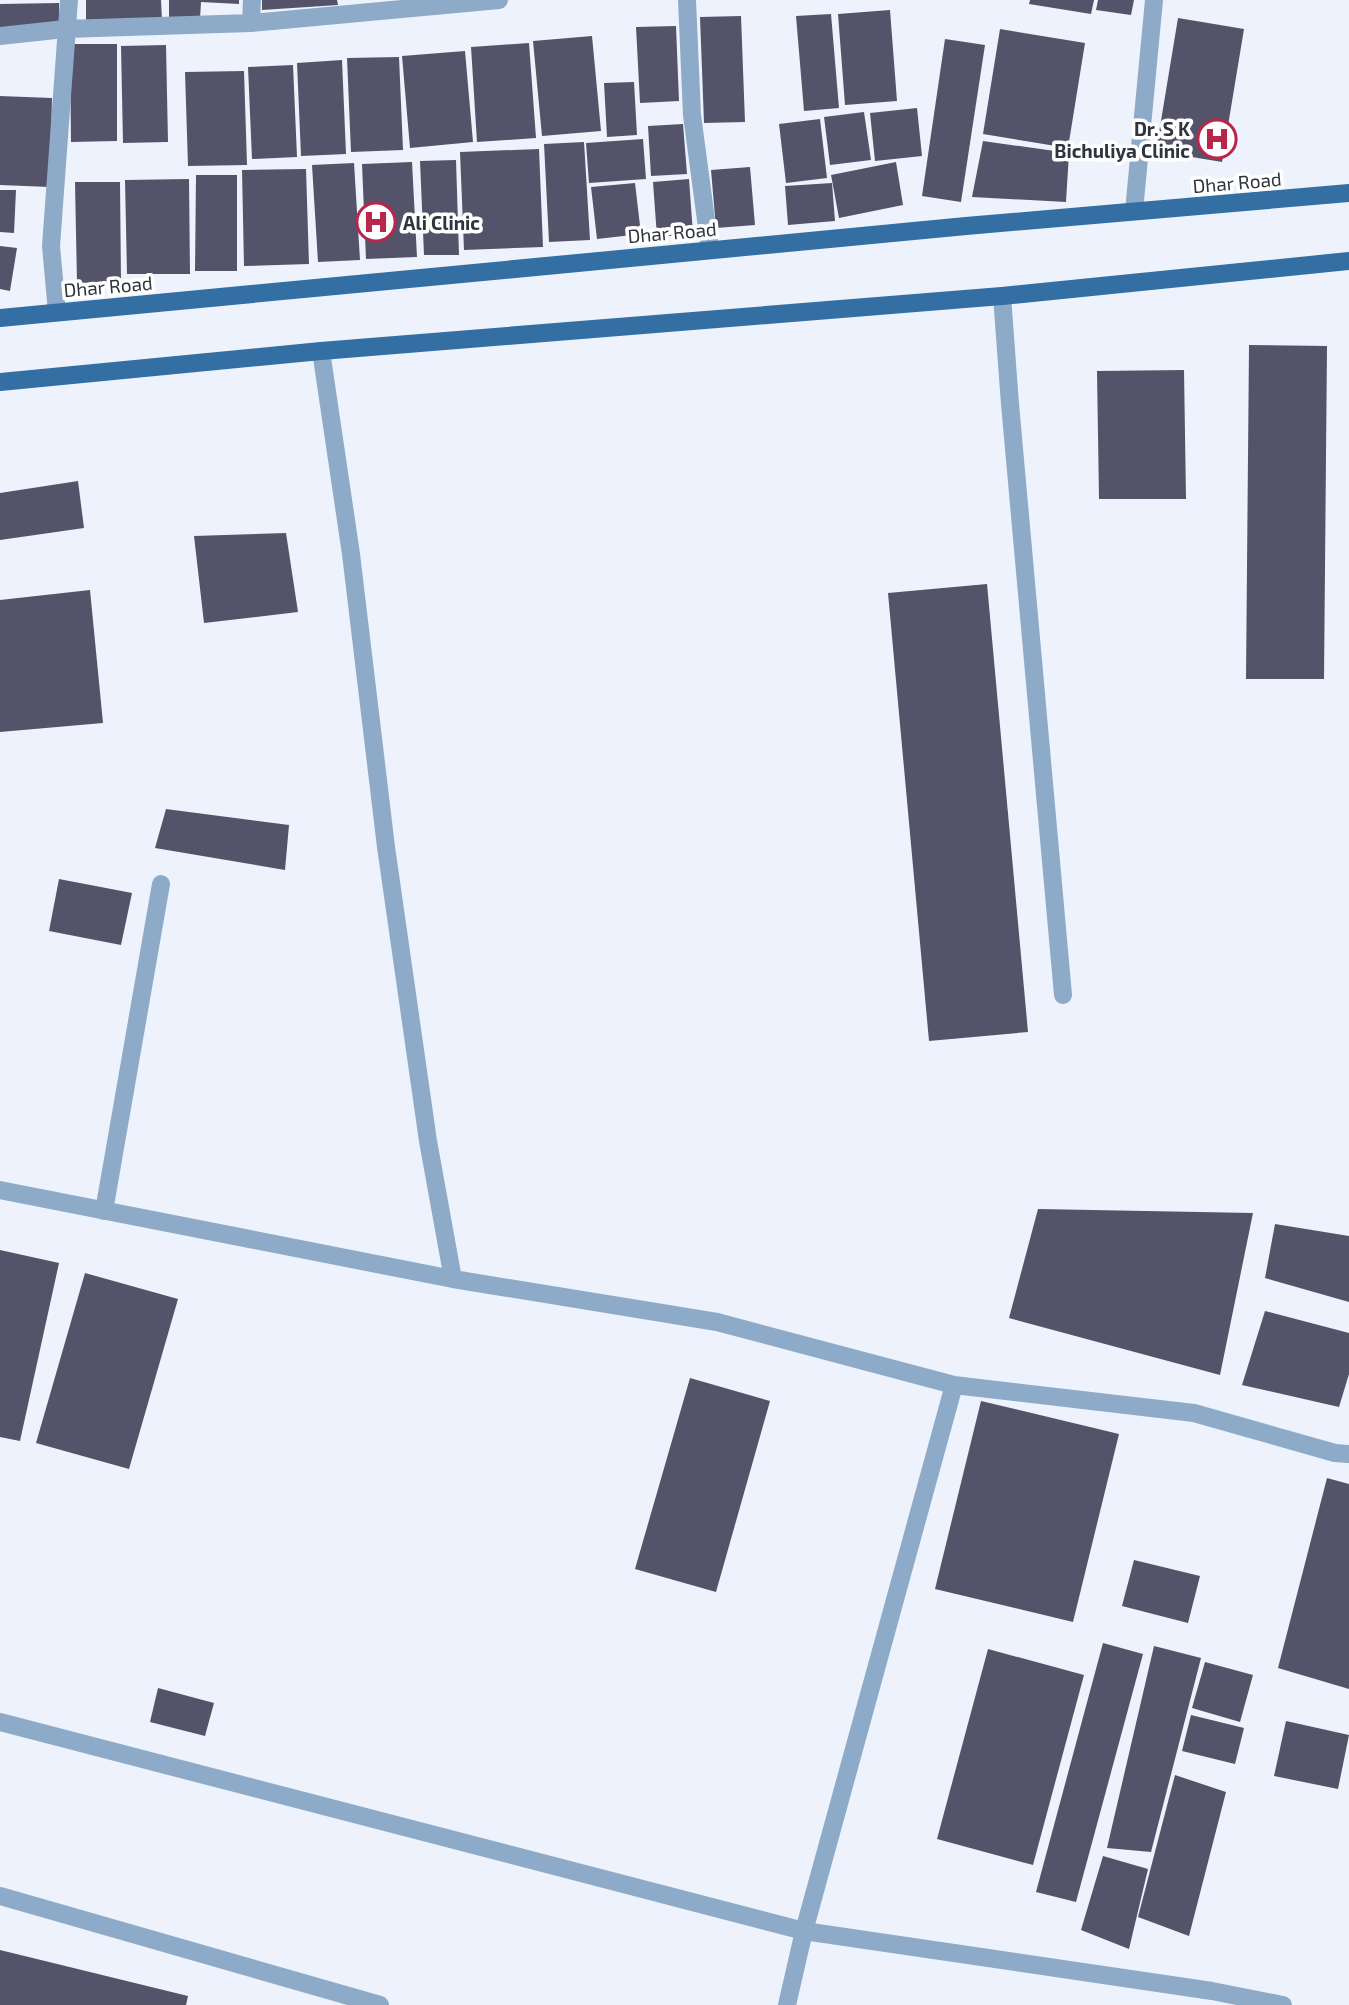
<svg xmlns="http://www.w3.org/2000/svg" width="1349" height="2005" font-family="'Exo 2',sans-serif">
<rect width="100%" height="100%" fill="#edf2fc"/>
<path fill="#55536a" d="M86,0H161L162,21H86Z
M169,0H239V4L201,2L200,19L169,18Z
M262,0H337L338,5L262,10Z
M1030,0H1094L1091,14L1029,4Z
M1098,0H1134L1131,15L1096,10Z
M59,3V24L0,29V4Z
M890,10L897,101L845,105L838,14Z
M831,14L839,108L804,111L796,16Z
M741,16L745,122L704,123L700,17Z
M1178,18L1244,29L1222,162L1156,151Z
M676,26L679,101L640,103L636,27Z
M1000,29L1085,43L1068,148L983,134Z
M592,36L601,131L542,136L533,41Z
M945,39L985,45L961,202L922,196Z
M529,43L536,138L477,142L471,47Z
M70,44H117V141L71,142Z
M166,45L168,142L123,143L121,46Z
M465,51L473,142L410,148L402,56Z
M399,57L403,150L351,152L347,58Z
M342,60L346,154L301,156L297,63Z
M293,65L297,157L252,159L248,67Z
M244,71L247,165L188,166L185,72Z
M634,82L637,135L607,137L604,83Z
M0,96L52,98L50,187L0,185Z
M917,108L922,156L875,161L870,113Z
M864,112L871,160L830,165L824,117Z
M820,119L827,178L786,183L779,124Z
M683,124L687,174L651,176L648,126Z
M643,139L646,179L589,183L586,143Z
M983,141L1069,153L1066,202L972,197Z
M584,142L590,240L549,242L544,144Z
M539,149L543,247L464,250L460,152Z
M456,160L459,255H424L420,161Z
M412,162L417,257L366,259L362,164Z
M896,162L903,205L839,218L831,175Z
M354,163L360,260L318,262L312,165Z
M750,167L755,225L716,228L711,170Z
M306,169L309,264L244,266L242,170Z
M196,175H237V271H195Z
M189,179L190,274H127L125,180Z
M689,179L693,234L657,237L653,182Z
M75,182H120L121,282L77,283Z
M635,183L641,234L597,239L591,187Z
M832,183L835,221L788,225L785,186Z
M0,190H16L14,233L0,232Z
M0,246L17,248L10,291L0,289Z
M1249,345L1327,346L1324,679H1246Z
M1184,370L1186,499H1099L1097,371Z
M78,481L84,528L0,540V493Z
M286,533L298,612L204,623L194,536Z
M987,584L1028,1032L929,1041L888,593Z
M90,590L103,723L0,732V600Z
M166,809L289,825L285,870L155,848Z
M59,879L132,893L121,945L49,931Z
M1038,1209L1253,1213L1220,1375L1009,1318Z
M1275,1224L1349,1236V1302L1265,1278Z
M0,1250L59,1263L20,1441L0,1437Z
M85,1273L178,1299L129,1469L36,1443Z
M1265,1311L1349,1333V1374L1339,1407L1242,1385Z
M690,1378L770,1401L716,1592L635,1569Z
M981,1401L1119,1434L1073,1622L935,1589Z
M1327,1478L1349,1484V1689L1278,1668Z
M1134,1560L1200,1576L1188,1623L1122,1606Z
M1103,1643L1143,1654L1076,1902L1036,1892Z
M1154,1646L1201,1658L1151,1852L1107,1848Z
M988,1649L1084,1675L1033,1865L937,1839Z
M1205,1662L1253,1675L1240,1722L1192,1708Z
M158,1688L214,1703L205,1736L150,1722Z
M1191,1715L1244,1728L1235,1764L1182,1751Z
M1286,1721L1349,1735L1338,1789L1274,1776Z
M1175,1775L1226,1792L1189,1936L1138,1917Z
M1103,1856L1148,1869L1129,1949L1081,1930Z
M0,1950L188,1996L186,2005H0Z"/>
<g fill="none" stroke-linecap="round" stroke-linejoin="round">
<path stroke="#8dabc8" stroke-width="18" d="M687,0L692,115L710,250
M251,23L252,0
M0,36L65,29L251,23L499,0
M1134,211L1154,0
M1002,296L1010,404L1063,995
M57,312L51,246L69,0
M321,351L351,554L386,847L428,1141L453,1279
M0,1190L453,1279L717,1322L954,1385L1194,1413L1335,1453L1349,1454
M104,1211L161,884
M0,1722L804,1931L1212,1991L1283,2005
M0,1896L380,2005
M787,2005L804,1931L954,1385"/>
<path stroke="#336fa2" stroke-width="18" d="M0,318L966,226L1349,193
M0,382L321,351L1002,296L1349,261"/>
</g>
<defs>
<g id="hospital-ring" transform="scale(2.0125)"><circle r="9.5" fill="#fff" stroke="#b7264b" stroke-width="1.5"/><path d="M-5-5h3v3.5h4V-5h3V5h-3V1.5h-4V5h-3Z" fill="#b7264b"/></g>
</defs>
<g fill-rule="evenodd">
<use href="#hospital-ring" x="1217" y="139"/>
<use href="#hospital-ring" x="376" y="222"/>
</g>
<g text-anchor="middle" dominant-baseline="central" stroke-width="7" stroke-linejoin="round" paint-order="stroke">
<g font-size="19" font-weight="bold" fill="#30343e" stroke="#fff" text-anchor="end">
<text x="1190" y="128">Dr. S K<tspan x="1190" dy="22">Bichuliya Clinic</tspan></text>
<text x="403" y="222" text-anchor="start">Ali Clinic</text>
</g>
<g font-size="19" fill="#30343e" stroke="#fff">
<text transform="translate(1237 182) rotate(-5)">Dhar Road</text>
<text transform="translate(672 232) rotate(-5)">Dhar Road</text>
<text transform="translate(108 286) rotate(-5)">Dhar Road</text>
</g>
</g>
</svg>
